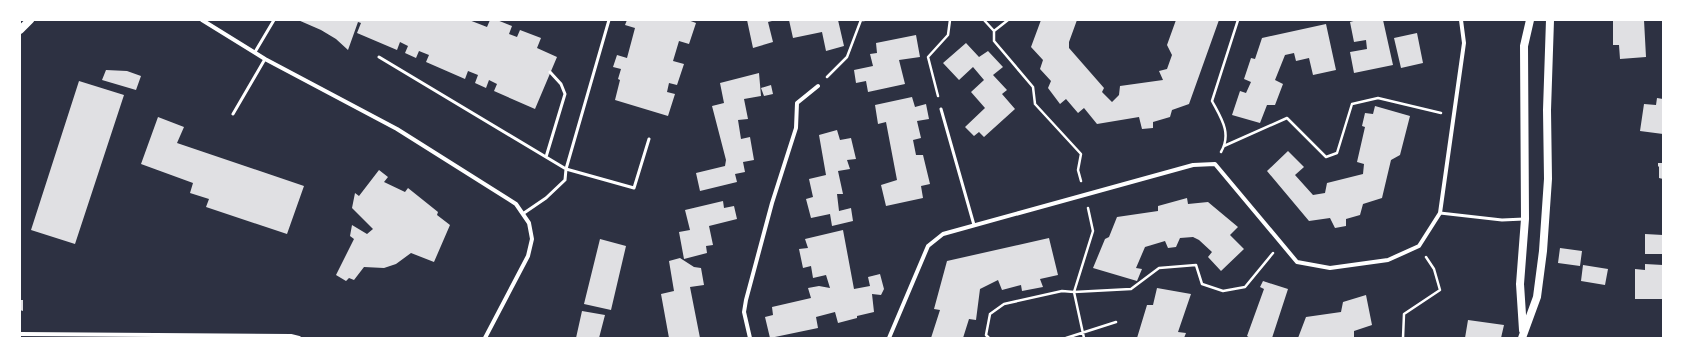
<svg xmlns="http://www.w3.org/2000/svg" width="1683" height="358" font-family="'PT Sans Narrow',sans-serif">
<rect width="100%" height="100%" fill="#2d3142"/>
<path fill="#e0e0e3" d="M298,20H469L487,27L490,20H497L512,26L509,34L517,37L520,30L541,38L537,48L557,57L535,109L494,91L497,84L489,80L486,88L475,83L478,75L468,71L465,79L426,62L429,55L419,51L416,58L405,53L408,46L400,42L397,50L357,33L361,23L358,22L348,50L336,39L321,30Z
M627,20H688L696,23L689,44L679,41L673,61L684,64L677,85L669,83L667,92L675,94L668,116L615,100L620,80L618,79L621,69L613,67L617,55L627,58L635,28L625,25Z
M747,20H776L768,22L773,42L753,48Z
M789,20H838L844,46L826,51L822,32L793,38Z
M1041,20H1077L1069,42V48L1104,88L1102,92L1112,102L1119,95L1120,86L1163,80L1159,71L1167,69L1172,55L1167,45L1176,20H1219L1189,104L1172,110L1170,117L1153,122V128L1142,129L1139,117L1097,124L1084,108L1078,113L1066,99L1060,104L1048,88L1051,81L1040,69L1043,60L1031,47Z
M1357,20H1383L1393,65L1354,73L1350,52L1367,49L1366,40L1354,42L1350,22Z
M1613,20H1644L1646,57L1620,59L1619,45H1613Z
M1326,24L1336,70L1313,75L1309,58L1296,61L1294,53L1285,55L1275,80L1283,84L1275,105H1267L1260,123L1232,115L1240,91L1246,93L1251,82L1244,79L1251,58L1255,59L1262,38Z
M1417,33L1423,63L1401,68L1394,38Z
M916,35L920,57L899,60L905,84L868,92L866,81L856,83L854,70L873,66L870,54L877,53L876,43Z
M966,43L979,57L988,51L1003,67L993,75L1007,90L1002,94L1015,109L984,137L979,132L974,136L965,127L985,108L971,92L984,80L973,67L959,80L943,63Z
M106,70L127,71L141,76L136,90L102,80Z
M759,73L761,96L744,99L748,119L738,120L741,139L750,137L754,160L743,162L745,172L735,174L737,182L700,191L696,173L725,166L726,160L712,106L724,103L720,83Z
M79,81L124,95L75,244L31,230Z
M771,85L773,94L764,96L761,88Z
M912,97L915,107L926,104L929,119L917,121L921,138L913,140L916,155H923L930,184L921,186L923,198L886,206L881,185L897,180L886,122L878,124L875,105Z
M1657,98L1663,99V134L1640,131L1644,104L1656,105Z
M1375,106L1410,116L1400,155L1391,160L1382,198L1363,204L1360,215L1346,219V226L1335,228L1330,218L1309,221L1267,171L1288,151L1304,167L1295,175L1313,195L1325,193L1327,183L1363,174L1364,164L1357,162L1365,127L1362,126L1365,113L1373,114Z
M158,117L184,127L177,143L304,186L287,234L206,207L209,199L190,193L193,183L141,164Z
M837,130L840,140L851,138L856,159L847,160L850,169L838,171L843,194H837L839,211L851,208L853,221L832,226L830,214L811,218L806,199L813,197L809,179L826,175L819,135Z
M1658,163H1663V179L1659,178V167L1658,166Z
M379,170L388,177L384,182L405,192L408,188L438,212L437,215L450,225L434,262L411,253L396,264L384,268L364,267L354,280L349,278L346,281L336,275L354,239L350,236L352,225L367,234L373,229L352,208L355,193L359,196Z
M1187,198L1188,204L1208,202L1238,227L1230,235L1244,249L1221,271L1208,257L1212,252L1199,240L1193,237L1180,238L1176,247L1168,248L1165,241L1145,247L1136,268L1142,269L1137,281L1093,268L1105,239L1109,237L1117,217L1158,211V206Z
M723,201L724,208L734,206L737,219L709,226L713,245L706,246L707,253L684,259L679,232L690,230L685,210Z
M843,230L854,289L870,286L868,277L880,274L884,289L881,295L872,294L874,312L857,316V318L838,323L835,312L816,317L818,328L770,338L765,317L773,315L772,307L811,298L808,288L819,286L830,288L826,275L813,278L811,266L803,268L799,249L808,248L805,239Z
M1645,234L1663,235V254H1645Z
M1049,238L1058,275L1040,279L1043,287L1022,291L1021,285L1002,290L998,280L980,289L976,320L969,319L963,338H931L940,310L934,309L947,261Z
M600,239L626,246L611,310L584,304Z
M1560,248L1582,251L1580,266L1558,263Z
M680,258L694,267L701,268L704,285L690,287L700,338H669L661,294L674,291L669,261Z
M1645,264L1663,265V299H1635V269L1645,270Z
M1583,265L1608,269L1605,285L1581,281Z
M1263,281L1288,289L1272,338H1250L1247,336L1264,289L1260,287Z
M1157,288L1191,294L1178,332L1186,333L1184,338H1137L1147,305H1153Z
M1366,295L1372,325L1354,331V338H1298L1306,317L1341,312L1343,302Z
M20,300H23V311L20,310Z
M582,311L605,315L599,338H576Z
M1468,320L1504,325L1501,338H1465Z"/>
<g fill="none" stroke-linecap="round" stroke-linejoin="round">
<path stroke="#fff" stroke-width="2.5" d="M984,20L994,31L1008,20
M994,31V41L1033,87L1035,104L1081,154L1078,170L1081,181
M827,77L847,57L861,20H864
M938,96L928,57L948,35L950,20
M1224,146L1287,118L1326,157L1337,153L1352,104L1378,98L1441,113
M1221,152C1232,133 1221,118 1212,101L1238,20
M989,338L986,335L990,314L1004,304L1062,291L1074,292L1131,289L1159,268L1196,265L1202,284L1223,291L1245,287L1273,253
M1066,338L1116,322
M1084,338L1074,292L1093,231L1088,208
M1403,338L1404,314L1440,290L1434,269L1426,257"/>
<path stroke="#fff" stroke-width="3" d="M255,52L274,20
M379,57L566,169L634,188L649,139
M941,109L974,225
M233,114L265,59
M546,157L565,94L561,84L550,72
M524,213L546,198L565,180L566,169L609,20
M1440,213L1502,220L1524,219"/>
<path stroke="#fff" stroke-width="4" d="M202,20L265,59L397,129L516,204L529,223L532,239L528,256L485,338
M20,334L291,336L299,338
M750,338L744,312L746,300L772,203L796,128L797,103L818,86
M889,338L928,246L943,234L1193,165L1215,164L1297,262L1330,268L1388,260L1419,246L1440,213L1464,43L1461,20"/>
<path stroke="#fff" stroke-width="8" d="M20,30L30,20
M1523,330L1520,284L1525,219L1524,46L1530,20
M1522,338L1537,297L1543,251L1548,179L1547,110L1550,20"/>
</g>
<rect width="1683" height="358" fill="none" stroke="#ffffff" stroke-width="42"/>
</svg>
